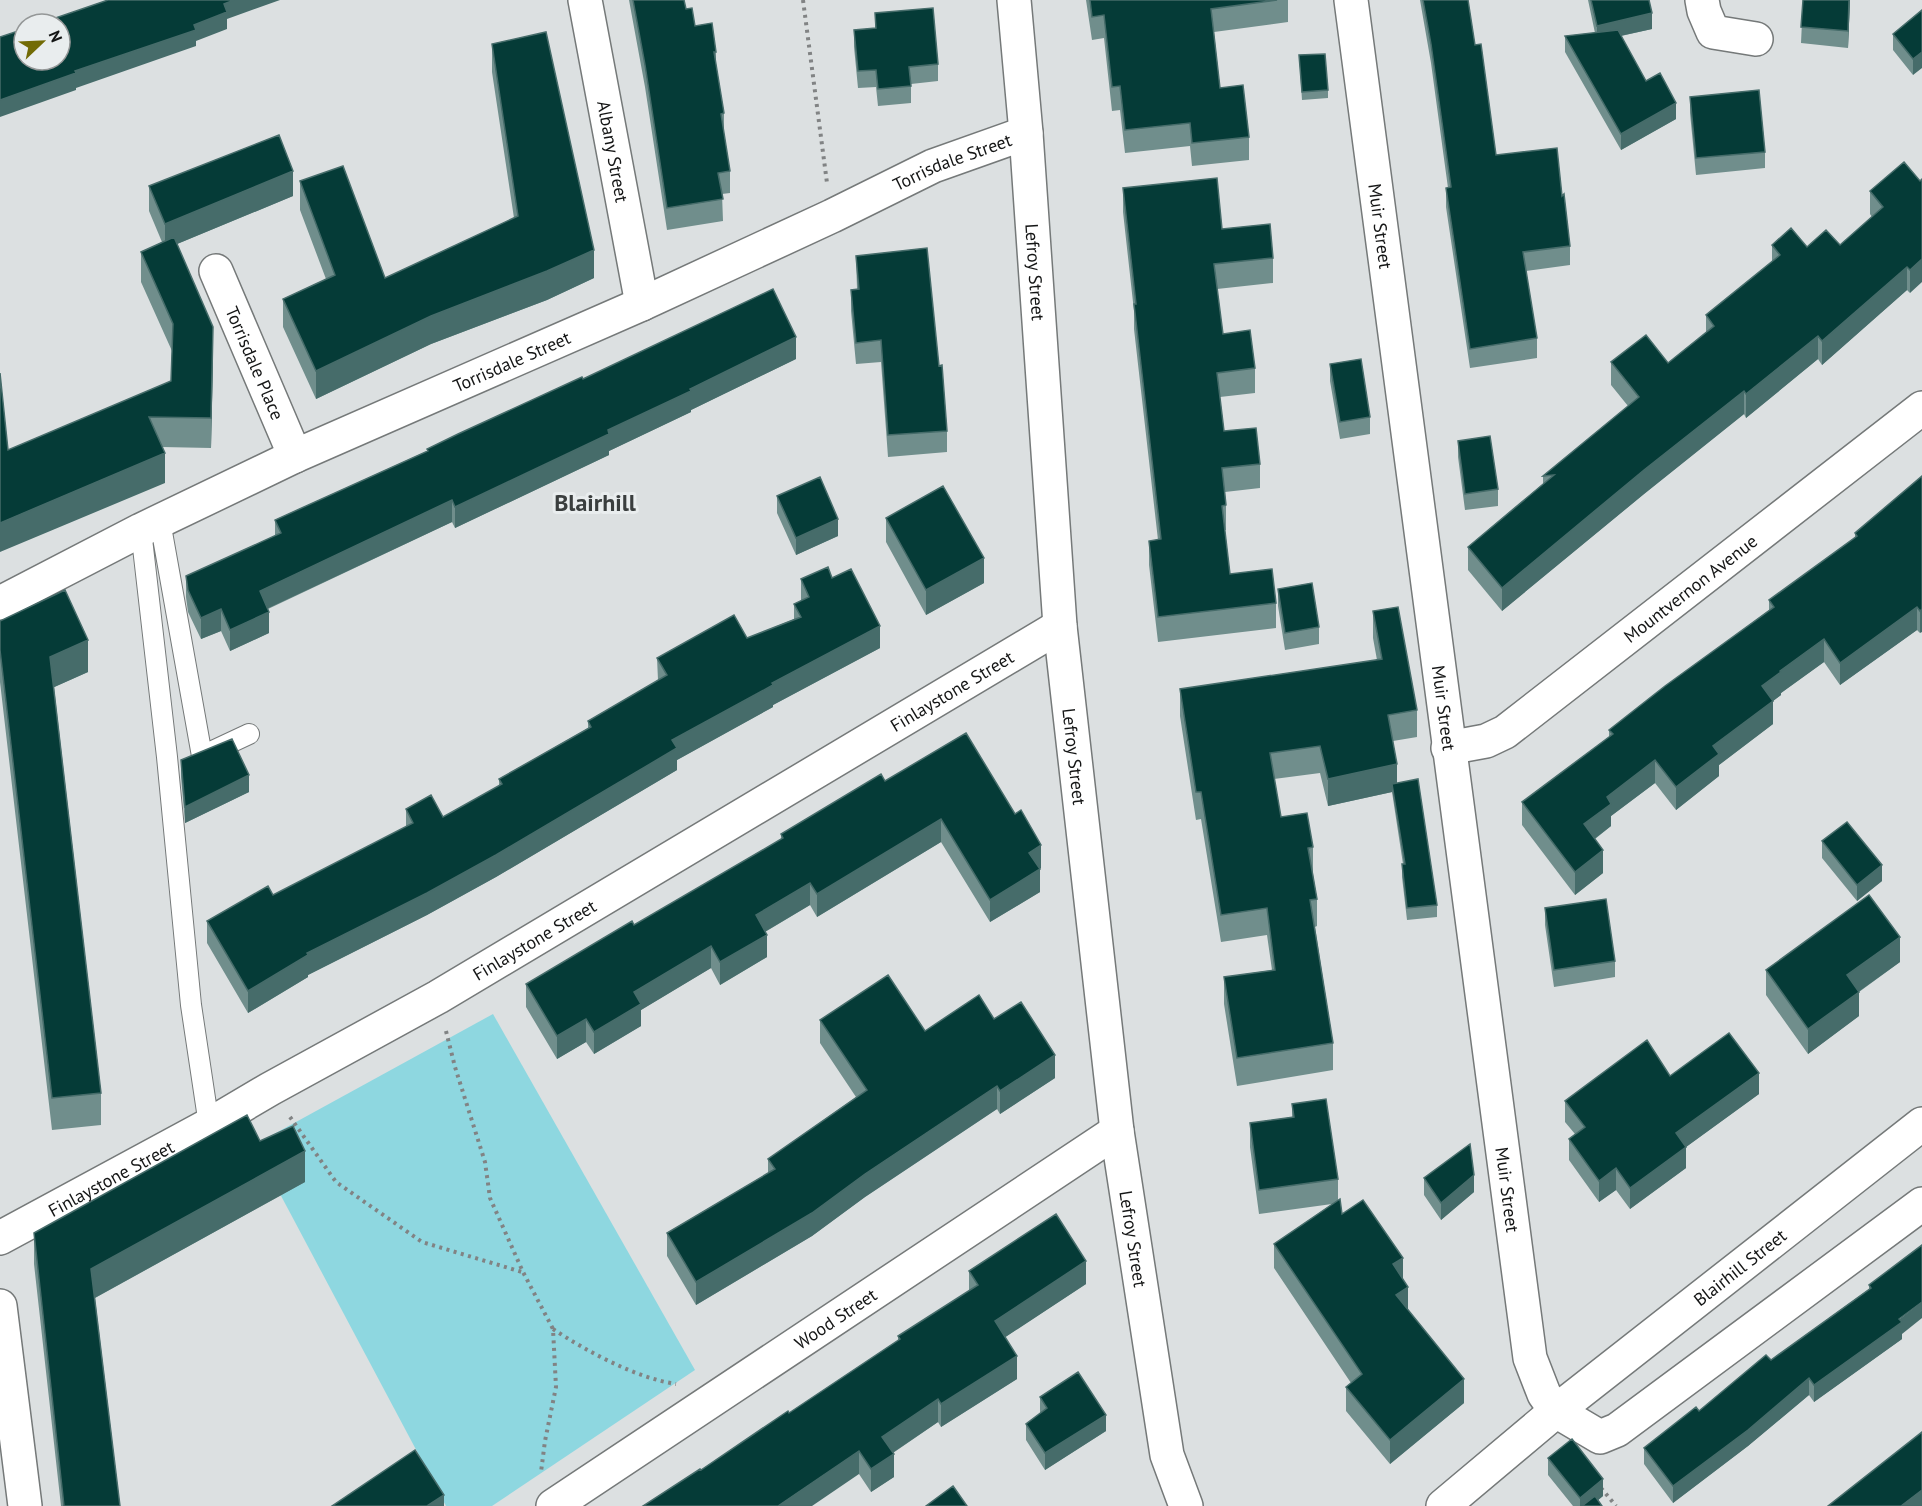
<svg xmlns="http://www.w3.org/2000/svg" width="1922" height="1506" font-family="'PT Sans',sans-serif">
<rect width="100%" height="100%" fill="#dce0e1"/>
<path fill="#8ed7e0" d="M493,1014L695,1370L492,1506H446L254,1145Z"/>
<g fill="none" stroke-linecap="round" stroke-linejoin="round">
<g stroke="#757979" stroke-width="22">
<path id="service" d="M160,521L202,756L249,734
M141,530L167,757L191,1005L209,1125"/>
</g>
<g stroke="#757979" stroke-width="36">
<g id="minor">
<path id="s1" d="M585,0L642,304"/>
<path id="s2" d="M1014,0L1026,133L1060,626L1117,1131L1167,1455L1186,1506"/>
<path id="s3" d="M1351,0L1530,1358L1544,1394L1556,1411L1600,1437L1617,1430L1922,1204"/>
<path d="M1702,0L1704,11L1713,32L1756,39"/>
<path id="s4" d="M216,271L295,456"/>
<path id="s5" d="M0,603L141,530L295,456L642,304L832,216L933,166L1026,133"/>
<path id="s6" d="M1448,748L1486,741L1505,732L1922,408"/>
<path id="s7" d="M0,1238L209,1125L270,1089L438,997L1060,626"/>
<path id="s8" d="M553,1506L1117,1131"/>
<path id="s9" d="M1443,1506L1556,1411L1922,1124"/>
</g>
</g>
<g stroke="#757979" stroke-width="36">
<path id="tertiary" d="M0,1306L25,1506"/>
</g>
<path stroke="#818384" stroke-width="4" stroke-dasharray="3 4.5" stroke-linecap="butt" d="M803,0L827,183
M446,1031L455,1067L485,1162L490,1198L523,1272L553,1329L556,1387L545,1441L541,1472
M290,1117L336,1182L422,1242L522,1272
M553,1329C586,1351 636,1378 676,1384
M1601,1488L1616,1506"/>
<use href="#service" stroke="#fff" stroke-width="20"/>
<use href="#minor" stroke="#fff" stroke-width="33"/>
<use href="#tertiary" stroke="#fff" stroke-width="33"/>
</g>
<path fill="#708e8c" d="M629,0H684L686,9L695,26L716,52V64L724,113V135L730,171V193L722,194L723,221L667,230L645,87Z
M1086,0H1288V22L1214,32L1220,88L1249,137V160L1192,166L1190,146L1125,153L1120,110L1112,111L1104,38L1092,40Z
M1420,0H1468L1475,45L1496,155L1562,196L1570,246V265L1526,271L1537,338V358L1470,368L1446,207V188H1448L1431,63Z
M1588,0H1649L1652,29L1621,36L1646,81L1676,119L1621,150L1565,52V36L1595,33Z
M1803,0H1850L1848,48L1801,43Z
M1922,10L1913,75L1893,50V34Z
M875,13L938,64V81L911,84V103L878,106L876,87L858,88L854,47V30L875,28Z
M492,44L594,278L547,300L431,344L316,399L283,327V299L326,279L300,210V181L385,278L514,218L492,72Z
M1299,55L1328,90V98L1302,100Z
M1690,97L1765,152V168L1696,175L1690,113Z
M1920,181L1910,293L1907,290L1822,365L1818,359L1746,418L1744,414L1644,494L1502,611L1468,570V547L1543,484V476L1628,406L1611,385V362L1668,363L1706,333V315L1772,262V245L1807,247L1840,245L1872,217L1870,214V191Z
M149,186L293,196L177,244L213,357L211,448L162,447L165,483L8,450L171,381L172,351L141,282V252L162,242L149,211Z
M1123,188L1222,229L1273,258V283L1217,289L1223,334L1255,368V393L1220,397L1224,431L1260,464V488L1225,492L1226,505V530H1225L1230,574L1276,603V628L1158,642L1149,565V541L1158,540L1134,329V311L1123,212Z
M856,256L947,431V452L888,457L881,362L856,364L851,311V290L857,289Z
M796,359L691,410V412L609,451V455L455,528L452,522L268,609L269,633L230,651L221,631L201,639L188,612L186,597V576L275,536V520L427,451V449L583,379Z
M1330,364L1370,417V434L1340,439L1330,381Z
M1458,441L1498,489V506L1465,510L1458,457Z
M1922,476L1920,633L1917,630L1840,685L1824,662L1781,693V695L1773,701V724L1719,765V776L1676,810L1655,783L1611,816V826L1595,839L1603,873L1575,895L1522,825V802L1609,737V730L1769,610V600L1855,538V533Z
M777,496L838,536L796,555L777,513Z
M886,518L984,583L926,615L886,542Z
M832,578L880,648L773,705V707L677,760V770L496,877L427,915L308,975V977L248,1013L207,943V921L273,895L406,827V809L443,817L499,786V779L588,728V721L658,680L657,658L747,638L794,619V604L801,601V579Z
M1278,589L1319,627V644L1285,650L1278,606Z
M1373,611L1417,710V737L1393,741L1397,783L1437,905V917L1407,920L1402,877V864H1403L1392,792L1328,806L1320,773L1274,779L1281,817L1313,847V874L1317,899V926L1315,927L1333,1043V1070L1237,1086L1224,1004V977L1272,970L1267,935L1221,942L1201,819L1196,820L1180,716V689L1377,660L1373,638Z
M0,621L88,672L54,687L101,1093V1125L52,1130L0,682Z
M181,760L249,792L185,823L181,777Z
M885,781L1041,868L1039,869L1040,892L990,922L941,842L817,917L810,905L765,932L767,957L720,985L711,968L641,1010V1026L594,1054L586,1042L557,1059L526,1007V984L634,925L781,840V834Z
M1822,841L1882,881L1857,901L1822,858Z
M1545,908L1615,961V977L1554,987L1545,925Z
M1900,962L1859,992V1016L1808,1054L1766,995V970Z
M994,1019L1055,1078L1000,1114L997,1109L865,1197L812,1236L696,1305L667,1256V1233L768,1173V1159L856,1097L820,1043V1020L925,1031Z
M1670,1076L1759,1094L1686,1147V1168L1630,1209L1616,1190L1599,1202L1569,1160V1139L1575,1134L1565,1122V1101Z
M1292,1104L1338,1179V1200L1342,1214L1403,1279L1408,1310L1464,1403L1390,1464L1346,1411V1387L1351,1383L1274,1268V1244L1332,1204L1259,1214L1250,1147V1123L1292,1117Z
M260,1141L305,1182L95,1298L120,1506H61L34,1264V1233Z
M1424,1178L1474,1192L1441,1220L1424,1195Z
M969,1271L1086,1284L1005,1337L1017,1379L941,1427L938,1422L893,1453L894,1477L871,1492L859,1474L701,1470L789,1413L898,1341V1336L969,1291Z
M1869,1285L1902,1334V1339L1814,1402L1809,1395L1748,1446L1673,1503L1644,1464V1448L1699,1411L1771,1360L1869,1289Z
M1040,1397L1106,1431L1045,1470L1026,1440V1424L1040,1414Z
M1548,1458L1603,1496L1598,1500L1602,1506H1573L1548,1475Z"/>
<path fill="#466c6a" d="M234,0H280L227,19V29L196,41V46L76,88V90L0,117V100L194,25L224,4Z
M1849,0H1850L1848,48V31Z
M1652,13V29L1597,41V26Z
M1922,52V68L1913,75V59Z
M1676,103V119L1621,150V134Z
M293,171V196L165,249V224Z
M594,250V278L547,300L431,344L316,399V371L431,316Z
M1922,259V282L1910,293V270Z
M1907,267V290L1822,365V341Z
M213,327V357L211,448V418Z
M1818,336V359L1746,418V394Z
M796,337V359L691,410V412L609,451V455L455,528V507L690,389Z
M1744,391V414L1644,494L1502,611V588L1644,470Z
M165,453V483L0,552V523Z
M452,500V522L260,612V591Z
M838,519V536L796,555V538Z
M984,558V583L926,615V590Z
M1917,607V630L1840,685V663Z
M221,609V631L201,639V618Z
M1922,609V632L1920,633V611Z
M269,612V633L230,651V630Z
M880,626V648L773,705V707L677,760V770L496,877L427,915L308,975V977L248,1013V991L307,953L672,740L772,683Z
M1824,639V662L1781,693V695L1773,701V724L1719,765V776L1676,810V787L1713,746L1762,686L1780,671Z
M88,640V672L50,689V657Z
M1655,760V783L1611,816V826L1584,847V824L1607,797Z
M1397,764V791L1392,784V792L1328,806V779Z
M249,775V792L185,823V807Z
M941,819V842L817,917V894Z
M1041,845V868L1029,875V853Z
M1603,850V873L1575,895V872Z
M1882,865V881L1857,901V885Z
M1040,869V892L990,922V900Z
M810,883V905L756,937V915Z
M767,935V957L720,985V962Z
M1900,937V962L1847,1000V975Z
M711,946V968L641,1010V1026L594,1054V1032L634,992Z
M1859,992V1016L1808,1054V1029Z
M586,1019V1042L557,1059V1036Z
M1055,1055V1078L1000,1114V1091Z
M1759,1073V1094L1686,1147V1168L1630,1209V1188L1676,1133Z
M997,1086V1109L865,1197L812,1236L696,1305V1282L865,1174Z
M305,1151V1182L91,1300V1269Z
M1616,1168V1190L1599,1202V1181Z
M1474,1175V1192L1441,1220V1203Z
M1403,1258V1282L1393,1264Z
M1086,1261V1284L995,1344V1321Z
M1408,1287V1311L1396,1295Z
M1922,1302V1318L1902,1334V1339L1814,1402V1385Z
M1017,1356V1379L941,1427V1404Z
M1809,1378V1395L1748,1446L1673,1503V1486Z
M1464,1379V1403L1390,1464V1440Z
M938,1399V1422L882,1460V1437Z
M1106,1415V1431L1045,1470V1453Z
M859,1451V1474L812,1506H778Z
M894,1454V1477L871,1492V1469Z
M1603,1479V1496L1591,1506H1580V1498Z
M1922,1490V1506H1901Z
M444,1495V1506H427Z"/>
<path fill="#053b37" stroke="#466c6a" stroke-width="1.5" d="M108,0H234L224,4L227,12L194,25L196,30L75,71L76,73L0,100V37L24,29V60H60V24H38Z
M633,0H684L686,9L692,8L695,26L712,23L716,52H714L724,113L721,114L730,171L718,173L723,199L667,208L645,65Z
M1090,0H1277L1211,9L1220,88L1243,85L1249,137L1192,143L1190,123L1125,130L1120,86L1112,87L1104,15L1092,17Z
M1423,0H1468L1475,45L1481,44L1496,155L1557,148L1562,196L1564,194L1570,246L1523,252L1537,338L1470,349L1446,188L1451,187L1431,44Z
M1591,0H1649L1652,13L1597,26Z
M1803,0H1849L1848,31L1801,27Z
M933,8L938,64L909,67L911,86L878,89L876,70L858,71L854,30L876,28L875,13Z
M1922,10V52L1913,59L1893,34Z
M1618,30L1646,81L1660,73L1676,103L1621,134L1565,36Z
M546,32L594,250L547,271L431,316L316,371L283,299L335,275L300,181L343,166L385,278L518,216L492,44Z
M1325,54L1328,90L1302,92L1299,55Z
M1759,90L1765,152L1696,158L1690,97Z
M279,135L293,171L165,224L149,186Z
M1904,162L1920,181L1922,179V259L1910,270L1907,267L1822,341L1818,336L1746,394L1744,391L1644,470L1502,588L1468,547L1554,475L1543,476L1639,397L1611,362L1646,335L1668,363L1714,326L1706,315L1780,255L1772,245L1791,228L1807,247L1826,230L1840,245L1883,207L1870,191Z
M1217,178L1222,229L1270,224L1273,258L1214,264L1223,334L1250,330L1255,368L1217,373L1224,431L1256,428L1260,464L1222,468L1226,505L1222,506L1230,574L1272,569L1276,603L1158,617L1149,541L1161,539L1134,304H1136L1123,188Z
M174,237L213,327L211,418L149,417L165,453L0,523V373L8,450L171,381L173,324L141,252Z
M927,248L939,366L942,365L947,431L888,435L881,340L856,343L851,290L859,289L856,256Z
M773,289L796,337L690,389L691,391L608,430L609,434L455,507L452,500L260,591L269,612L230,630L221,609L201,618L188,590L186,576L281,533L275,520L428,451L427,449L458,434L582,377L583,379Z
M1361,359L1370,417L1340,422L1330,364Z
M1490,436L1498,489L1465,494L1458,441Z
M1922,476V609L1920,611L1917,607L1840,663L1824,639L1780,671L1781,672L1762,686L1773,701L1713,746L1719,754L1676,787L1655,760L1607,797L1611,804L1584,824L1603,850L1575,872L1522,802L1613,734L1609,730L1665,686L1774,607L1769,600L1857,536L1855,533Z
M820,477L838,519L796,538L777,496Z
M943,486L984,558L926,590L886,518Z
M828,567L832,578L851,569L880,626L772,683L773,685L672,740L677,748L496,855L427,893L307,953L308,955L248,991L207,921L268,886L273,895L413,823L406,809L431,795L443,817L502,784L499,779L591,727L588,721L667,675L657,658L734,615L747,638L801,617L794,604L809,597L801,579Z
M1312,583L1319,627L1285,633L1278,589Z
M65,590L88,640L50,657L101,1093L52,1098L0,650V621Z
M1398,607L1417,710L1388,715L1397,764L1328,779L1320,746L1270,753L1281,817L1307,813L1313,847L1308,848L1317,899L1310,900L1333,1043L1237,1058L1224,977L1275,970L1267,908L1221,915L1201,792H1196L1180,689L1382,659L1373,611Z
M966,733L1015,814L1021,810L1041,845L1029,853L1040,869L990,900L941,819L817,894L810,883L756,915L767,935L720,962L711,946L634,992L641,1004L594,1032L586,1019L557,1036L526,984L632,921L634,925L783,838L781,834L881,774L885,781Z
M232,739L249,775L185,807L181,760Z
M1418,779L1437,905L1407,908L1402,864H1405L1392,784Z
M1847,822L1882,865L1857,885L1822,841Z
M1869,895L1900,937L1847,975L1859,992L1808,1029L1766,970Z
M1606,899L1615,961L1554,970L1545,908Z
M888,975L925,1031L979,995L994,1019L1021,1002L1055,1055L1000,1091L997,1086L865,1174L812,1213L696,1282L667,1233L775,1169L768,1159L867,1090L820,1020Z
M1729,1033L1759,1073L1676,1133L1686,1147L1630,1188L1616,1168L1599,1181L1569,1139L1585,1127L1565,1101L1647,1040L1670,1076Z
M1326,1099L1338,1179L1259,1190L1250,1123L1294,1117L1292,1104Z
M247,1115L260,1141L293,1126L305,1151L91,1269L120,1506H64L34,1233Z
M1470,1144L1474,1175L1441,1203L1424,1178Z
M1340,1199L1342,1214L1363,1200L1403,1258L1393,1264L1408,1287L1396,1295L1464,1379L1390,1440L1346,1387L1362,1374L1274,1244Z
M1056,1214L1086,1261L995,1321L1017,1356L941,1404L938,1399L882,1437L894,1454L871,1469L859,1451L778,1506H643L700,1469L701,1470L788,1411L789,1413L900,1339L898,1336L978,1285L969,1271Z
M1922,1245V1302L1899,1319L1902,1322L1814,1385L1809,1378L1748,1430L1673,1486L1644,1448L1696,1407L1699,1411L1766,1355L1771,1360L1871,1288L1869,1285Z
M1078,1372L1106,1415L1045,1453L1026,1424L1047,1408L1040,1397Z
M1922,1432V1490L1901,1506H1828Z
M1572,1439L1603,1479L1580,1498L1548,1458Z
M415,1450L444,1495L427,1506H332Z
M953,1486L967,1506H926Z
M1595,1496L1602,1506H1582Z"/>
<g text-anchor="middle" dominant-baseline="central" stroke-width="6" stroke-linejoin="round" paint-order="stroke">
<g font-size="18" fill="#141515" stroke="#e9edee">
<text stroke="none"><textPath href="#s1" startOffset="154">Albany Street</textPath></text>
<text stroke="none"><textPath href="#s5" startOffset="1050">Torrisdale Street</textPath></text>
<text stroke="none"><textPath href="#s3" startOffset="228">Muir Street</textPath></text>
<text stroke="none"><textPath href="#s2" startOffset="273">Lefroy Street</textPath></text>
<text stroke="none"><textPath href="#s5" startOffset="566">Torrisdale Street</textPath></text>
<text stroke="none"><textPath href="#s4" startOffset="100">Torrisdale Place</textPath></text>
<text stroke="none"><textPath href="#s6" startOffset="294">Mountvernon Avenue</textPath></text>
<text stroke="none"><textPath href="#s7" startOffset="1098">Finlaystone Street</textPath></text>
<text stroke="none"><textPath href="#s3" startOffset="714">Muir Street</textPath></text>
<text stroke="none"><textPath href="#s2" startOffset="759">Lefroy Street</textPath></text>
<text stroke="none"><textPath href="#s7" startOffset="612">Finlaystone Street</textPath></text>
<text stroke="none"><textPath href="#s7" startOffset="126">Finlaystone Street</textPath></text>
<text stroke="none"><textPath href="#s3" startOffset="1200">Muir Street</textPath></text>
<text stroke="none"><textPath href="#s2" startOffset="1245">Lefroy Street</textPath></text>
<text stroke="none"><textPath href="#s9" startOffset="381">Blairhill Street</textPath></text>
<text stroke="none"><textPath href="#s8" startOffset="339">Wood Street</textPath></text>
</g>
<g font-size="24" font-weight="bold" fill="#3a3e3e" stroke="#e9edee">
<text x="595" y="502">Blairhill</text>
</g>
</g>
<g transform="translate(42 42) rotate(67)"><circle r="28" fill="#e9edee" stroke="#949797" stroke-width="1.5"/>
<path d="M0-4.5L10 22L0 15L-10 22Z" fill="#726b05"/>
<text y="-9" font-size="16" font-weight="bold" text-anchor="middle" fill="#141515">N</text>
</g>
</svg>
